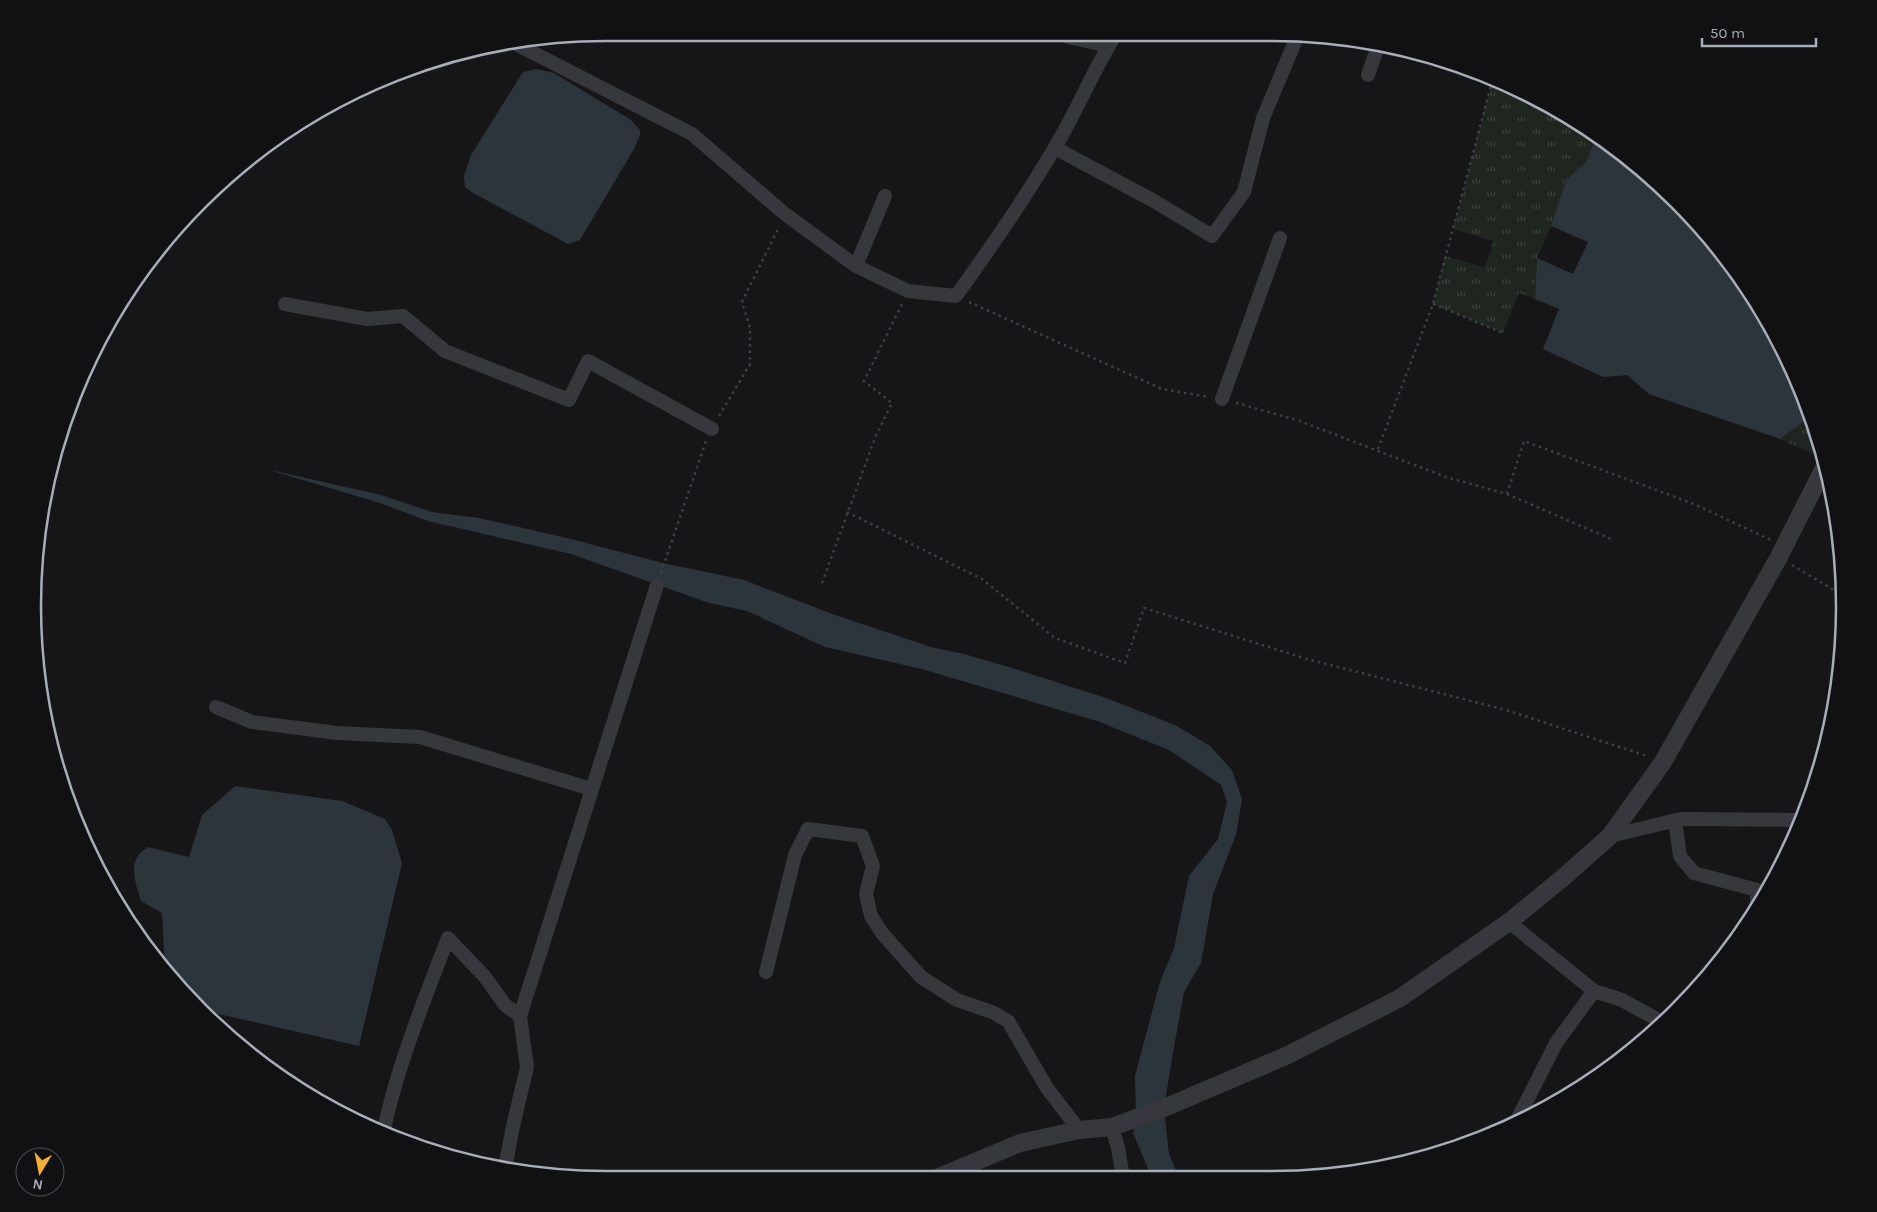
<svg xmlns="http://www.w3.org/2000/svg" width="1877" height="1212" font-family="Karla,sans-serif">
<defs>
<pattern id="grass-tufts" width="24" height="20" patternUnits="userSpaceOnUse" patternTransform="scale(1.25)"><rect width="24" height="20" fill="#1e261f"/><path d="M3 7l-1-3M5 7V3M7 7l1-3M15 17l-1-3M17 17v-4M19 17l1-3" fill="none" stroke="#3c433d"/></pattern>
</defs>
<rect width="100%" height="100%" fill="#161618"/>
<path fill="url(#grass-tufts)" d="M1493,78L1589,129L1597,134L1586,162L1566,180L1551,226L1537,258L1535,299L1519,293L1503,333L1433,304L1445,256L1485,267L1493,241L1453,229Z
M1811,419L1825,457V459L1780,439L1803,421Z"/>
<path fill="#2c353c" d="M536,69L554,73L631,120L640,130V135L634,149L580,240L568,244L473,193L465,187L464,176L471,155L523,72Z
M1597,135L1649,175L1726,257L1785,352L1811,419L1803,422L1780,439L1649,394L1627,375L1603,377L1543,349L1559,309L1535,299L1537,258L1573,274L1588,242L1551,226L1566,180L1586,162Z
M266,469L381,495L432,512L479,518L567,538L663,563L744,580L835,615L931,647L964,654L1009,667L1109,699L1175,725L1210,746L1232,770L1242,799L1236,835L1213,894L1201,963L1184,992L1172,1058L1164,1108L1169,1154L1179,1178H1152L1133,1133L1136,1118L1135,1076L1160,982L1174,948L1189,876L1218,839L1227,802L1221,785L1169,750L1097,721L922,669L825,647L747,611L709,603L571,554L428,521L380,503Z
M235,786L342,801L385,819L392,830L402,863L359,1046L201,1010L175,984L165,971L162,913L141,901C135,880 126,860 148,847L189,857L202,815Z"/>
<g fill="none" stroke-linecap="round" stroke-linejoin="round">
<path stroke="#3d3f44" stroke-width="2.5" stroke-dasharray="2.5 4" stroke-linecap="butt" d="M969,302L1162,389L1209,397
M1433,304L1503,333
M1236,403L1297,420L1446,477L1507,494L1611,539
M719,416L750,364V328L742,302L779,227
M1378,449L1433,304L1493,78
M1507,494L1524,441L1694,504L1771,540
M847,512L982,579L1055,638L1125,663L1144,608L1307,659L1506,710L1647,756
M1792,565L1842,595
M661,573L706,441
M822,583L875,438L892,403L864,381L902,304"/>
<path stroke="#37383d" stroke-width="14" d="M1068,37L1109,46
M512,42L692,134L785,214L856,266L908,291L956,296C992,246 1027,196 1058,142C1078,108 1093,71 1114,37
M1368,75L1378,46
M1055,148L1154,201L1212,236L1244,192L1263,118L1297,37
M856,266L885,196
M285,304L367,319L403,316L445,351L569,400L588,361L712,429
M1222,399L1280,238
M216,707L252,722L337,733L420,737L591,789
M1675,820L1680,856L1694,873L1757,890V907
M1610,836L1681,819L1801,820
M1509,922L1594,991L1556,1043L1515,1124
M766,972L795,855L808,829L862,836L873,866L866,894L871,916L882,933L921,977L957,1000L992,1012L1008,1021L1047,1088L1079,1130
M1594,991L1622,1000L1662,1022
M1112,1127L1118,1148L1123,1177
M383,1134C396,1070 424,1000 448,938L485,977L505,1005L520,1016
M505,1168L513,1126L527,1067L520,1016L657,585"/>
<path stroke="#37383d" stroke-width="18" d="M939,1177L1020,1143L1079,1130L1112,1127L1164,1108L1288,1055L1400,998L1509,922L1565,876L1610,836L1663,762L1779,557L1826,464"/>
</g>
<path d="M0 0H1877V1212H0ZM606 41H1271A565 565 0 0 1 1836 606V606A565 565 0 0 1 1271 1171H606A565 565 0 0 1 41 606V606A565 565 0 0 1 606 41Z" fill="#111113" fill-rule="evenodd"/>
<path fill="none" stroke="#a8adb8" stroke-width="2.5" d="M606 41H1271A565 565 0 0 1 1836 606V606A565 565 0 0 1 1271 1171H606A565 565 0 0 1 41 606V606A565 565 0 0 1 606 41Z"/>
<g transform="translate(40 1172) rotate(190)"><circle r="24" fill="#111113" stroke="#4d4f55"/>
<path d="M0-4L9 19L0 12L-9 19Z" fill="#f2b134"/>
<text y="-8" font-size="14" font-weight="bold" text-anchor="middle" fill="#a8adb8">N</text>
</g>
<path d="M1702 38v8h114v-8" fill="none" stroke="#a8adb8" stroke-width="2.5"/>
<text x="1710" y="38" font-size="15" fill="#a8adb8" stroke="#111113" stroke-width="4" paint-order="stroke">50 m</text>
</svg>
